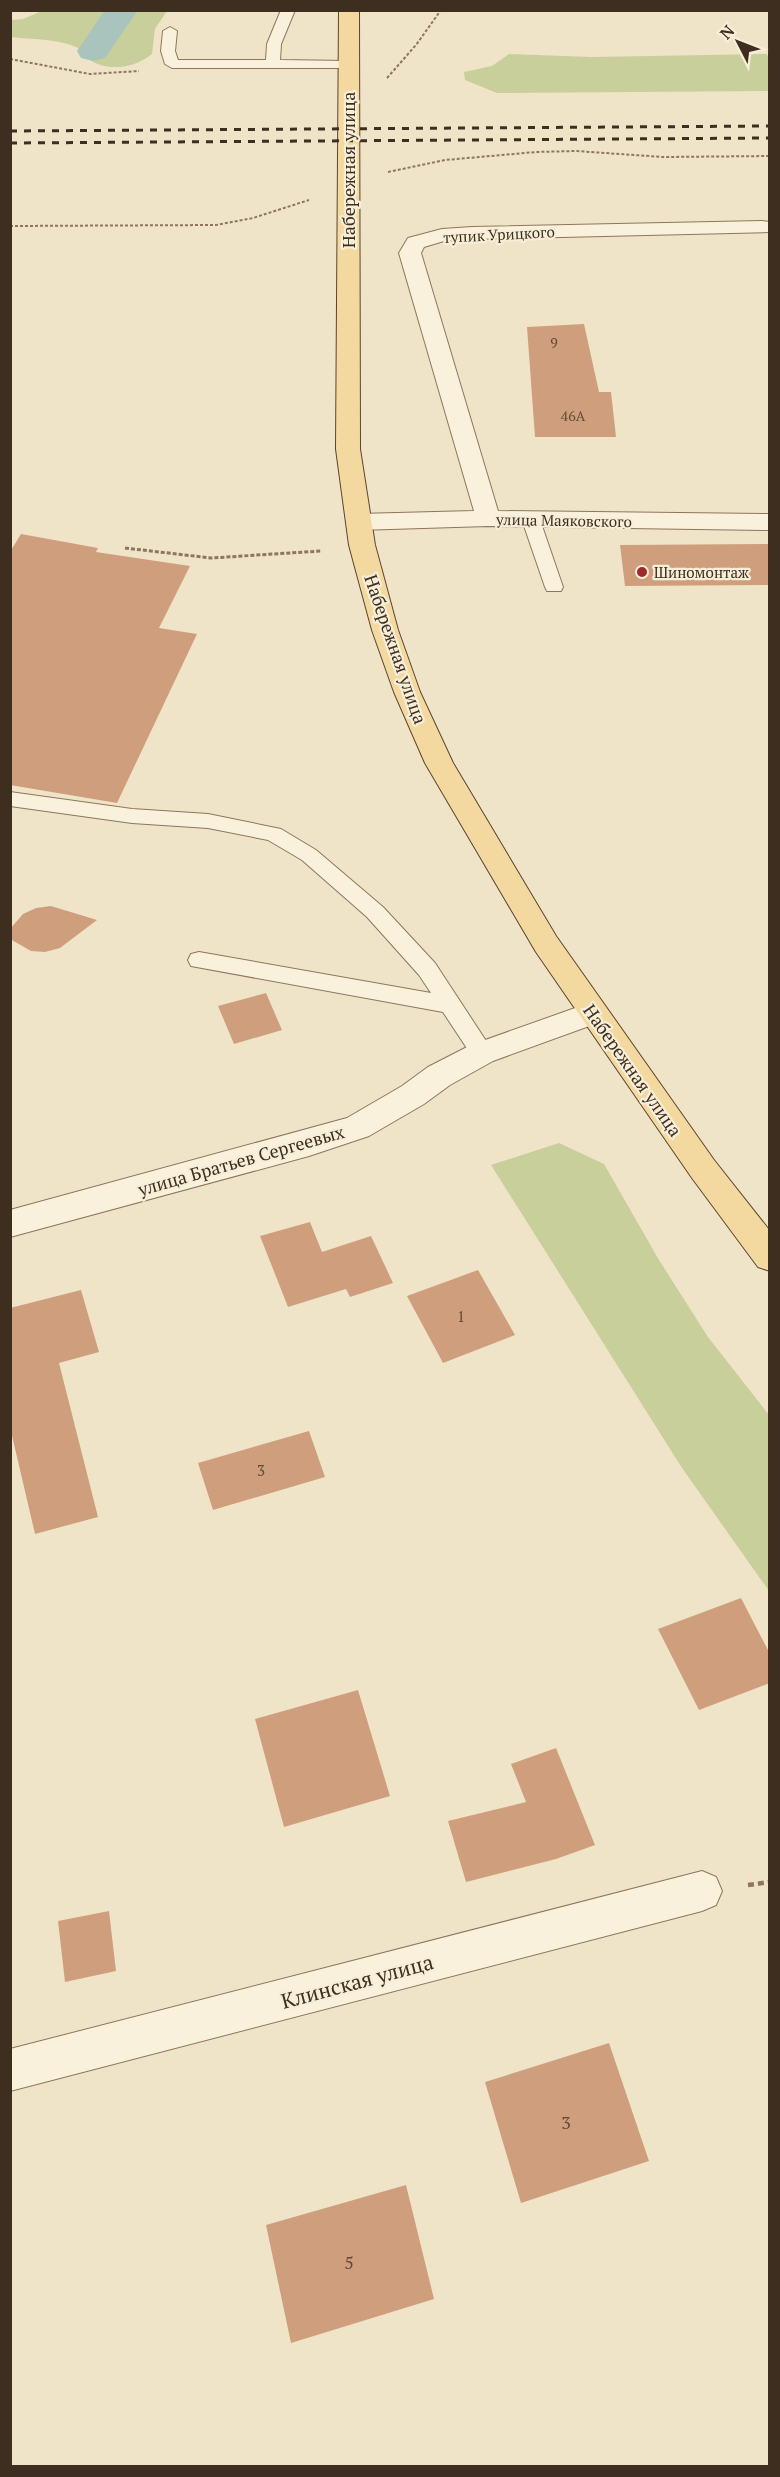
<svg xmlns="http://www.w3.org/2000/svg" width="780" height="2477" font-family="'PT Serif',serif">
<rect width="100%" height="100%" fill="#f0e4c8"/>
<path fill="#c9cf9b" d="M42,11L47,10L167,11L155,29L152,54C135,68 109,72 90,60C85,56 82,50 76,47C54,38 33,40 11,37V20L23,19Z
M509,54L592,57L767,54L769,61V91L497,93L465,80L464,72L492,66Z
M559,1143L604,1164L659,1260L708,1337L769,1415V1591L682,1468L491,1165Z"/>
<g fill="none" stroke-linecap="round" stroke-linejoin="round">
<path fill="#a9c4bc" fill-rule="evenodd" d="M105,10H138L105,58L93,61L81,58L77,51Z"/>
</g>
<path fill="#cf9f7d" d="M584,324L599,392H611L616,437H535L527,327Z
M21,534L98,548L96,552L190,566L159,628L197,634L117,803L10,785V552Z
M770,544V585L625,586L620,545Z
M51,906L97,920L60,948L45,952L31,951L10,939V929L23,914L36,908Z
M266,993L282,1030L234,1044L218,1006Z
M310,1222L322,1252L371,1236L393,1283L350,1297L346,1289L288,1307L260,1236Z
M478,1270L515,1335L443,1363L407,1296Z
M81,1290L99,1352L59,1363L98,1517L35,1534L10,1427V1308Z
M309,1431L325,1477L213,1510L198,1463Z
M741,1598L770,1654V1683L699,1710L658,1629Z
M358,1690L390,1796L284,1827L255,1719Z
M556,1748L595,1845L556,1859L466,1882L448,1821L526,1802L511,1764Z
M109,1911L116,1971L65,1982L58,1921Z
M609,2043L649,2161L521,2203L485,2082Z
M406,2185L434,2299L291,2343L266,2225Z"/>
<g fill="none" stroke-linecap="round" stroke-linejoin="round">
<g stroke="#8d765c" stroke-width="2">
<path id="lane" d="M281,10H295L281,44L280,60L348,61L355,65L353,68H172L165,64L161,51L163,31L170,27L177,31L175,51L178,60H266L267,44Z
M531,514L537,516L540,520L563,587L561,591H547L545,587L522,520L525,516Z
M10,792L132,809L208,814L281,829L316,850L383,907L435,963L490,1047L493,1053L490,1059L482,1062L474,1059L443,1012L191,966L188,960L191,954L199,952L431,993L419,975L367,917L302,860L268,840L208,828L132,823L10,806Z"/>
</g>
<g stroke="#8d765c" stroke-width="2">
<path id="street" d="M762,221L770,222V232L472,239L444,241L424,247L421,253L498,511L770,514V530L488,526L358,530L349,527L346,522L349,517L358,514L474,511L399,253L408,238L442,229L472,227Z
M592,1002L603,1005L607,1013L603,1021L493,1061L450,1085L424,1104L369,1136L309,1156L10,1237V1210L347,1118L402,1086L428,1067L471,1045Z
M702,1871L716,1877L722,1891L716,1905L702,1911L10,2091V2049Z"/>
</g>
<g stroke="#5b4430" stroke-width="2">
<path id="primary" d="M339,10H359L360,449L375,545L398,630L420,692L453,763L556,936L714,1160L770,1231V1271L758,1267L692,1178L536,952L425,763L394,692L372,630L349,545L336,449Z"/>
</g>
<path stroke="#8d765c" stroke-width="2" stroke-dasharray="3 2" stroke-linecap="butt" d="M10,59L90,74L139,71
M387,78L416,45L441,10
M388,172L445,160L536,152L576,151L663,157L770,156
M10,226L216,225L253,218L309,200"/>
<path stroke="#8d765c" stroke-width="3" stroke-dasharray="4 2" stroke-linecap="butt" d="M125,548L211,558L321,551"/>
<path stroke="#8d765c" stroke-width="4.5" stroke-dasharray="6 4" stroke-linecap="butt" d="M748,1885L770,1882"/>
<use href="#lane" fill="#faf1dc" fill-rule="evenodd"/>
<use href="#street" fill="#faf1dc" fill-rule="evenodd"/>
<use href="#primary" fill="#f3d9a0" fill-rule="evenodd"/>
<path stroke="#3d2e20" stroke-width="3" stroke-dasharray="7 7" stroke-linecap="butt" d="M10,131L770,126
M10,143L770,138"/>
</g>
<circle fill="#9e2a2b" stroke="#f7eed8" stroke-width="2" cx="642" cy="572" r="6"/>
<g text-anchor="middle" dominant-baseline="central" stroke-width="4.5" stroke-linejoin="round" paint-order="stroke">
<g font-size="14" fill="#624a37">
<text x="554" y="342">9</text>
<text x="573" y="415">46А</text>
</g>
<g font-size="15" fill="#3d2e20" stroke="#f7eed8">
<text transform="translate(499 234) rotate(-3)">тупик Урицкого</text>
<text transform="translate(564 520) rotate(1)">улица Маяковского</text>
</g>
<g font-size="15" fill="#3d2e20" stroke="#f7eed8" text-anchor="start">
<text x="654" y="572">Шиномонтаж</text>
</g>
<g font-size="15" fill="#624a37">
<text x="461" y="1316">1</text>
<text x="261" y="1470">3</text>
</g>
<g font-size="18" fill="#3d2e20" stroke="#f7eed8">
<text transform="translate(348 170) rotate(-90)">Набережная улица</text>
<text transform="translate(396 649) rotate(71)">Набережная улица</text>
<text transform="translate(633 1070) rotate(55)">Набережная улица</text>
<text transform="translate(241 1160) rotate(-16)">улица Братьев Сергеевых</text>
</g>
<g font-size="18" fill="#624a37">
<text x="566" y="2122">3</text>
<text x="349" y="2262">5</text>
</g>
<g font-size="21" fill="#3d2e20" stroke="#f7eed8">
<text transform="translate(357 1981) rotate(-15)">Клинская улица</text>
</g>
</g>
<rect width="780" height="2477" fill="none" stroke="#3d2e20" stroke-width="24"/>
<g transform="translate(738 42) rotate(312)" stroke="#f7eed8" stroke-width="4.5" paint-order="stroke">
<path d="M0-4.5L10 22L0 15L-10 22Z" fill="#3d2e20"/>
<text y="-9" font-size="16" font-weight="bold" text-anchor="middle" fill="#3d2e20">N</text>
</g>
</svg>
